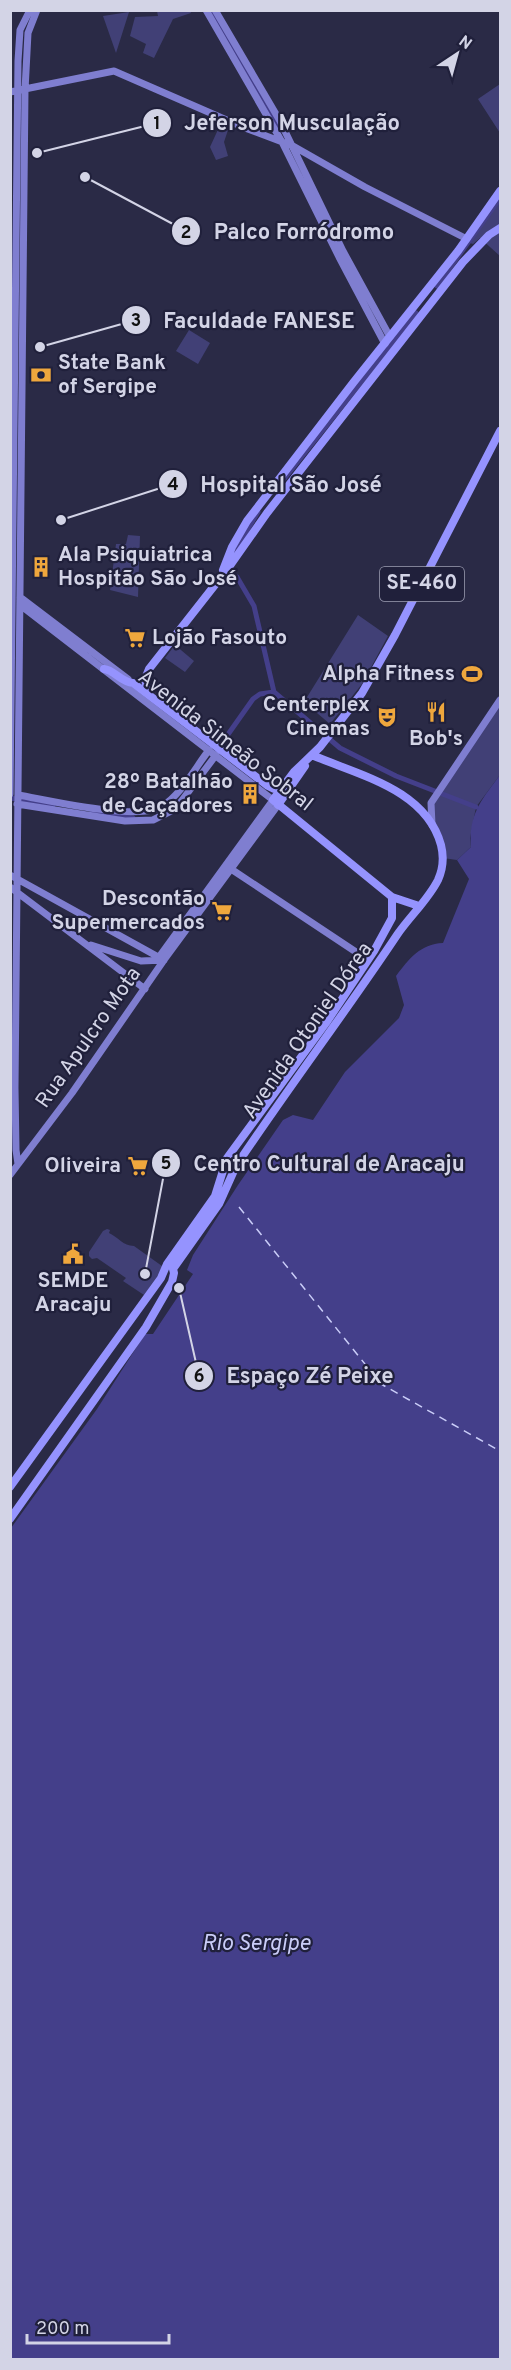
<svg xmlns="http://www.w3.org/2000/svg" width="511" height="2370" font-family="Overpass,sans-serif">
<rect width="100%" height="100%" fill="#2a2a46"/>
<path fill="#414076" d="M157,11H190L191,13L173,19L154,58L143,53L146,44L130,36L135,17L158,16Z
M129,12L116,53L103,16Z
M500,84V133L478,99Z
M221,123L229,127L224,142L228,156L216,160L210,147Z
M500,198V256L480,238L473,244L470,243Z
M189,330L210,343L198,364L176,351Z
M128,535L140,536L138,597L110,590L116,544H126Z
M358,615L388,636L362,684L330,724L304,702Z
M175,645L194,661L185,672L165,658Z
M500,699V775L476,807L470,838L471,847L457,860L443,858L432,826L431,803Z
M107,1229L110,1230L109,1233C118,1237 123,1246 134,1246L162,1266L163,1268L144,1295L123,1281L126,1278L97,1258L92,1259L89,1256V1252L103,1231Z"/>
<path fill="#443f8a" d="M500,775V2359H11V1528L97,1409L145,1334H153L193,1274L187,1270L193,1255L238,1185L283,1120L293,1115L313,1120L345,1072L399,1018L404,1005L396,976C409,959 420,944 443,943L469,879L457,860L471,847C468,815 482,799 500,775Z"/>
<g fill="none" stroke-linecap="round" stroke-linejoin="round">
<path stroke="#443f8a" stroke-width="5" d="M210,10L281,130
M437,286L500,198
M284,479L416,313
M234,552L258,512
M237,577L254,606L274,692L340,748L396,776L476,807
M217,750L253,699L260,694L274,692
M10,798L53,805
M92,811L133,818"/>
<path stroke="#cacdf8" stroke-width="1.5" stroke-dasharray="8 6" stroke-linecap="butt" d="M239,1207L381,1384L500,1451"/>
<path stroke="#7f7ed0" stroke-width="7" d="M206,10L282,142L339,257L385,344
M215,10L280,121L343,251L390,337
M10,92L114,71L245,128L293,146L365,187L467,239
M20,597L128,679
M20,605L273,800L159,957
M10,794L18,61L20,30L30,10
M18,795C48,800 137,821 161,807C181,795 195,768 209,750
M17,804L125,821L153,820L171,811L180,803L216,755
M432,825L431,803L500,700
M228,867L368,960
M10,875L162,959
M10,887L145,989
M91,945L141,961L164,960
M18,1164L16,1150L15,1088L25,90L28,33L37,10
M10,1175L72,1093L164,960L278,805"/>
<path stroke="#9593fe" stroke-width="8" d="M223,570L232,547L247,521L353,383L458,251L500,191
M104,669C114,670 121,682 133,683L268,786L274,789L284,787
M148,694L145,679L149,669L229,567L267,513L463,262L489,235L500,228
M278,805L305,766
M419,906L392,897L273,800L294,772L320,747L362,693L395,635L500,431
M10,1487L161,1278L167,1264L215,1196L227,1158L326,1023L374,951L392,918V897
M10,1519L146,1327L172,1282L174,1273L173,1269L219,1204L236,1166C288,1088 345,1013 397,935C410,916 428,900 438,880C443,869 444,857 441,845C426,789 358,775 312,755"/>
</g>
<defs>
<g id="bank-bare" transform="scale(1.62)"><path d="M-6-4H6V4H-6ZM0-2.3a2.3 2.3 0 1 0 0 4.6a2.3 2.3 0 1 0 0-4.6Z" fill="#efa73d" stroke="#20203b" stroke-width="2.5" paint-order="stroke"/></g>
<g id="building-bare" transform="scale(1.62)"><path d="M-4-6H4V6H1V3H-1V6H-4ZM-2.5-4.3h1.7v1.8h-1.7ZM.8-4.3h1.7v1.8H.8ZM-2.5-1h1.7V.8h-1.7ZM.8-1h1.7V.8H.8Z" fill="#efa73d" stroke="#20203b" stroke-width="2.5" paint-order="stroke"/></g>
<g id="supermarket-bare" transform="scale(1.62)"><path d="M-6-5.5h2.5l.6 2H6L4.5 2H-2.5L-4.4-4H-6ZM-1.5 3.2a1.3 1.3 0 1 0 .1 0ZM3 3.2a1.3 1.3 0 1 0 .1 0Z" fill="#efa73d" stroke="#20203b" stroke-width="2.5" paint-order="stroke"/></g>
<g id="stadium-bare" transform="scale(1.62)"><path d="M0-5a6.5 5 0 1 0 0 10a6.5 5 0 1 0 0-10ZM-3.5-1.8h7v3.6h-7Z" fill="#efa73d" stroke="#20203b" stroke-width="2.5" paint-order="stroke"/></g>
<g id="restaurant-bare" transform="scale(1.62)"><path d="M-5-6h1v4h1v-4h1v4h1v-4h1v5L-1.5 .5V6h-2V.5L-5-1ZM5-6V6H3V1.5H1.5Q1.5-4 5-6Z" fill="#efa73d" stroke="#20203b" stroke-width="2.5" paint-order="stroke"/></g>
<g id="theatre-bare" transform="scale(1.62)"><path d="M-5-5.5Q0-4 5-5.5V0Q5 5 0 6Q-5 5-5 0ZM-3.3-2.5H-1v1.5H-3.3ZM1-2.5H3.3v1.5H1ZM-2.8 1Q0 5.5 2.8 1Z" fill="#efa73d" stroke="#20203b" stroke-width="2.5" paint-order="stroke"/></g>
<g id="civic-bare" transform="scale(1.62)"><path d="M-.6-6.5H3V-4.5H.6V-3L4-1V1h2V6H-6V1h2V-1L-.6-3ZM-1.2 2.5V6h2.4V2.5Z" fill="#efa73d" stroke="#20203b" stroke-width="2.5" paint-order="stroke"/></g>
</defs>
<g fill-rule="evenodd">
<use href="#bank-bare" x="41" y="375"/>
<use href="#building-bare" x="41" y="567"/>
<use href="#supermarket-bare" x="135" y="638"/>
<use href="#stadium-bare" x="472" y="674"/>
<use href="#restaurant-bare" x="436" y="712"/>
<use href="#theatre-bare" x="387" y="717"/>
<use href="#building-bare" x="250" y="794"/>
<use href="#supermarket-bare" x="222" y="911"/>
<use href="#supermarket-bare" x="138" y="1166"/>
<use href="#civic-bare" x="73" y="1254"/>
</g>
<g text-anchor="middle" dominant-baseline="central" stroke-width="4.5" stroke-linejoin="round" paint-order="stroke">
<rect fill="#20203b" stroke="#9d9eb3" stroke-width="1.5" x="380" y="567" width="84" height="34" rx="4.5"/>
<g font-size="20" font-weight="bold" fill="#d3d4e6">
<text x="422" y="584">SE-460</text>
</g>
<g font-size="21" font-weight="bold" fill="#d3d4e6" stroke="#20203b" text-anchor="end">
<text x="58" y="363" text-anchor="start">State Bank<tspan x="58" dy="24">of Sergipe</tspan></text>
<text x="58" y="555" text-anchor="start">Ala Psiquiatrica<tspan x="58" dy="24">Hospitão São José</tspan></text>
<text x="152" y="638" text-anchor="start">Lojão Fasouto</text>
<text x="455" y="674">Alpha Fitness</text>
<text x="370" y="705">Centerplex<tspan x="370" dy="24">Cinemas</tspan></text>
<text x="436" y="739" text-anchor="middle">Bob's</text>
<text x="233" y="782">28º Batalhão<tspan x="233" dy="24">de Caçadores</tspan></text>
<text x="205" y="899">Descontão<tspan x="205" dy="24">Supermercados</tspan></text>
<text x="121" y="1166">Oliveira</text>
<text x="73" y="1281" text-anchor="middle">SEMDE<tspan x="73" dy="24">Aracaju</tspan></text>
</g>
<g font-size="21" fill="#d3d4e6" stroke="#20203b">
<text transform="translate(225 741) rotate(38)">Avenida Simeão Sobral</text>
<text transform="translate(308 1031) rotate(-55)">Avenida Otoniel Dórea</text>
<text transform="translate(89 1038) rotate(-55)">Rua Apulcro Mota</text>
</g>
<g font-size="22" font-style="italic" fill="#cacdf8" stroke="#20203b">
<text x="256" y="1944">Rio Sergipe</text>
</g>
</g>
<path fill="none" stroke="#d3d4e6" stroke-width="2" d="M37 153L157 123M85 177L186 231M40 347L136 320M61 520L173 484M145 1274L166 1163M179 1288L199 1376"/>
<g fill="#d3d4e6" stroke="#20203b" stroke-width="2">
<circle cx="37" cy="153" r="6"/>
<circle cx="85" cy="177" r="6"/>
<circle cx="40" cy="347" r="6"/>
<circle cx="61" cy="520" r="6"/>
<circle cx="145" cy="1274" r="6"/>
<circle cx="179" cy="1288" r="6"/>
<circle cx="157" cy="123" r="15"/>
<circle cx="186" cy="231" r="15"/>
<circle cx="136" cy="320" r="15"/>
<circle cx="173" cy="484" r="15"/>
<circle cx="166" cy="1163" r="15"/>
<circle cx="199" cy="1376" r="15"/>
</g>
<g font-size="18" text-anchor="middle" font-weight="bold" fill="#111">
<text x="157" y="129">1</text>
<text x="186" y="238">2</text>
<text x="136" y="326">3</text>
<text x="173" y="490">4</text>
<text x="166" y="1169">5</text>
<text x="199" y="1382">6</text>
</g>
<g font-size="22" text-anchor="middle" font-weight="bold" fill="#d3d4e6" stroke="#20203b" stroke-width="4.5" stroke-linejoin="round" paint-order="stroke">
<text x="292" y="130">Jeferson Musculação</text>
<text x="304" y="239">Palco Forródromo</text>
<text x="259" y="328">Faculdade FANESE</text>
<text x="291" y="492">Hospital São José</text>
<text x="329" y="1171">Centro Cultural de Aracaju</text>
<text x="310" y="1383">Espaço Zé Peixe</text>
</g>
<rect width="511" height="2370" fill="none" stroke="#d3d4e6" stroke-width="24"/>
<g transform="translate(457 54) rotate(36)" stroke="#20203b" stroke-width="4.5" paint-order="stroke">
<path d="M0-4.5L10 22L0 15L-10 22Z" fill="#d3d4e6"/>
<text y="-9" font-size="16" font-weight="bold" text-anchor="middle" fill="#d3d4e6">N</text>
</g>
<path d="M27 2334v9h142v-9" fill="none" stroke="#d3d4e6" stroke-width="3"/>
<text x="36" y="2334" font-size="18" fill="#d3d4e6" stroke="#20203b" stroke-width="4.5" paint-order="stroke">200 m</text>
</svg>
